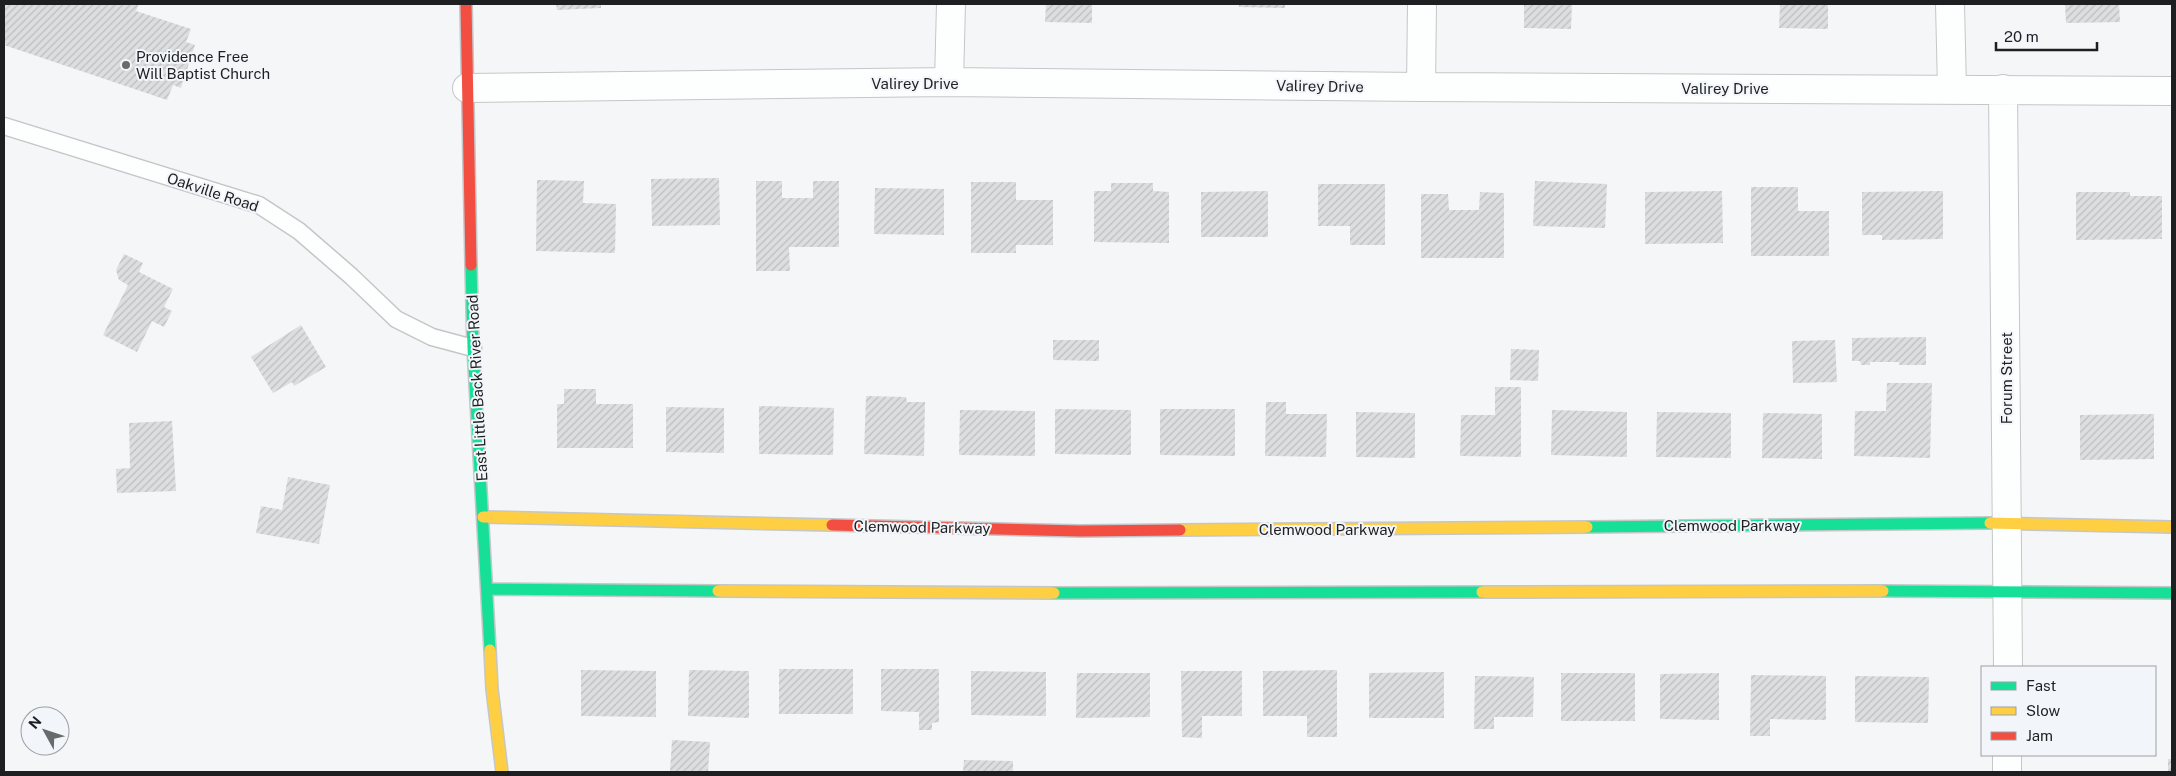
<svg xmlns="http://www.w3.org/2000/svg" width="2176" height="776" font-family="'Public Sans',sans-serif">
<defs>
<pattern id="building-hatch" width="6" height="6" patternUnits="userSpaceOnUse" patternTransform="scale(1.25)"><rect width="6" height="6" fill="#dcdee0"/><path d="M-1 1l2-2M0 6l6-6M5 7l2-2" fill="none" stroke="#bcbec0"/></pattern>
</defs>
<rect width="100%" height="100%" fill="#f4f6f8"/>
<path fill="url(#building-hatch)" d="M4,4H139L136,11L191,29L186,42L195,45L181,88L173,85L167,100L4,45Z
M556,4H601V8L557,10Z
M1046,4H1092V23L1045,22Z
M1239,4H1285V8L1239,7Z
M1524,4H1572L1571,29L1524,28Z
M1780,4H1828V29L1779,28Z
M2065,4H2119L2120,22L2066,23Z
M719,178L720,225L652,226L651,179Z
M537,180L584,181L583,203L616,204L615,253L536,251Z
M756,181H782V198H813V181H839V247H789L790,271H756Z
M1535,181L1607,184L1605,228L1533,226Z
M971,182H1016V200H1053V245H1016V253H971Z
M1111,183H1153V191L1169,192V243L1094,242V191H1111Z
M1318,184H1385V245H1350V226H1318Z
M1751,187H1798V211H1829V256H1751Z
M875,188L944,189V235L874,234Z
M1268,191V237H1201V192Z
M1722,191L1723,243L1645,244V192Z
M1943,191V239L1882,240V235H1862V192Z
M1480,192L1504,193V258H1421V194H1448L1449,210H1479Z
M2076,192H2130V196H2162V239L2076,240Z
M124,254L143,263L139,272L173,289L164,307L172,311L164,327L152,321L137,352L103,335L128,285L119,280L116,270Z
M301,325L326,367L294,386L292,382L273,393L251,357Z
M1926,337V365H1899V362H1870V365H1861L1860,361H1852V338Z
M1053,340H1099V361L1053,360Z
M1835,340L1837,382L1793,383L1792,341Z
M1511,349L1539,350L1538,381L1510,380Z
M1887,383H1932L1930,458L1854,456L1855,411H1886Z
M1495,387H1521V457L1460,456L1461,415H1495Z
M564,389H596V404H633V448H557V404H564Z
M866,396L906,397L907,402H925L924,456L864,454Z
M1266,402H1286V414H1327L1326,457L1265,456Z
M759,406L834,408L833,455L759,454Z
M666,407L724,408V453L666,452Z
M1055,409L1131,410V455L1055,454Z
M1160,409H1235V456L1160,455Z
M960,410L1035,411V456L959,455Z
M1552,410L1627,412V457L1551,455Z
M1356,412L1415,413V458L1356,457Z
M1657,412L1731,413V458L1656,457Z
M1763,413L1822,414V459L1762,458Z
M2154,414V459L2080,460V415Z
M172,421L176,491L117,493L116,469L130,468L129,423Z
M288,477L330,485L319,544L256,533L261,506L282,510Z
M779,669H853V714H779Z
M881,669H939V722L932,723V730H919V712L881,711Z
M581,670L656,671V717L581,716Z
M689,670L749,671V718L688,716Z
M1337,670V737H1307V716H1263V671Z
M971,671L1046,672V716L971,715Z
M1181,671H1242V716H1202V738L1182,737Z
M1444,672V718H1369V673Z
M1077,673H1150V717L1076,718Z
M1561,673H1635V721H1561Z
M1719,673V720L1660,719V674Z
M1751,675L1826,676V720L1770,719V736H1750Z
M1475,676L1534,677L1533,717H1494V729H1474Z
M1855,676L1929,677L1928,723L1855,722Z
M672,740L710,742L708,772H670Z
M2168,759H2172V772H2168Z
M964,760L1013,761V772H963Z"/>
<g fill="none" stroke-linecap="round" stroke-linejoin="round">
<g stroke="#c5c6c8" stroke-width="19">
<path id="lane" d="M4,126L259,205L299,231L351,276L396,319L432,337L473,348"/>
</g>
<g stroke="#c5c6c8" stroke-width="30">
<path id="street" d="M1950,4L1952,89
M949,82L951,4
M1421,87L1422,4
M467,88L949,82L1421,87L2172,91
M2003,89L2008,667
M2007,772V755"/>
</g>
<g stroke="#c5c6c8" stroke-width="14">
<path id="fast" d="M471,265L473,348L490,650
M1587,527L1990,523
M487,589L718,591
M1883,591L2172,593
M1054,593L1482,592"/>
</g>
<g stroke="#c5c6c8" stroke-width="14">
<path id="slow" d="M483,517L832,525
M1990,523L2172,527
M1180,530L1587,527
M718,591L1054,593
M1482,592L1883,591
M490,650L492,689L502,772"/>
</g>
<g stroke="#c5c6c8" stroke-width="14">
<path id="jam" d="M466,4L471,265
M832,525L1080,531L1180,530"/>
</g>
<use href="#lane" stroke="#fdfefe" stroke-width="16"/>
<use href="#street" stroke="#fdfefe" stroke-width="28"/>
<use href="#fast" stroke="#16e098" stroke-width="11"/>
<use href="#slow" stroke="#ffcf43" stroke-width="11"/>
<use href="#jam" stroke="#f24e42" stroke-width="11"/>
</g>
<circle fill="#696a6c" stroke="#f2f5fa" stroke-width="2" cx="126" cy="65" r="5"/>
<g text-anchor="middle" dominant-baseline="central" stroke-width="4" stroke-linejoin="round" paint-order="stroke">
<g font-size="15" fill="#1e1f20" stroke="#f2f5fa" text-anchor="start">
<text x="136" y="56">Providence Free<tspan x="136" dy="17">Will Baptist Church</tspan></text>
</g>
<g font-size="15" fill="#1e1f20" stroke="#f2f5fa">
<text x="915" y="83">Valirey Drive</text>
<text transform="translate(1320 86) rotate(1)">Valirey Drive</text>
<text x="1725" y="88">Valirey Drive</text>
<text transform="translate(213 192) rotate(18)">Oakville Road</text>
<text transform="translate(2006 378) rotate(-90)">Forum Street</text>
<text transform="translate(477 388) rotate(-93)">East Little Back River Road</text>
<text x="1732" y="525">Clemwood Parkway</text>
<text transform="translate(922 527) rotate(1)">Clemwood Parkway</text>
<text x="1327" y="529">Clemwood Parkway</text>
</g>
</g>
<rect width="2176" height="776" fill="none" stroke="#1e1f20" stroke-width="10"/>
<rect x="1981" y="666" width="175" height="90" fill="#f2f5fa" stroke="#9d9fa3"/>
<rect x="1991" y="682" width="25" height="8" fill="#16e098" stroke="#9d9fa3"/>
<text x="2026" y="691" font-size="15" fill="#1e1f20">Fast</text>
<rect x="1991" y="707" width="25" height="8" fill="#ffcf43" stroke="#9d9fa3"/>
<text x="2026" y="716" font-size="15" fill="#1e1f20">Slow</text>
<rect x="1991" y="732" width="25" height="8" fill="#f24e42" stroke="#9d9fa3"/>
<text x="2026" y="741" font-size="15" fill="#1e1f20">Jam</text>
<g transform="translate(45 731) rotate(310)"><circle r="24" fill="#f2f5fa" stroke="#9d9fa3"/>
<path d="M0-4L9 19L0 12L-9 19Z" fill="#696a6c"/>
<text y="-8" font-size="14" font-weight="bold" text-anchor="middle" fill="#1e1f20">N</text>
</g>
<path d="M1996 42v8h101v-8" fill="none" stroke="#1e1f20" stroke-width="2.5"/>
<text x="2004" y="42" font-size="15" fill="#1e1f20" stroke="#f2f5fa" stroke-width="4" paint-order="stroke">20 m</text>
</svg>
